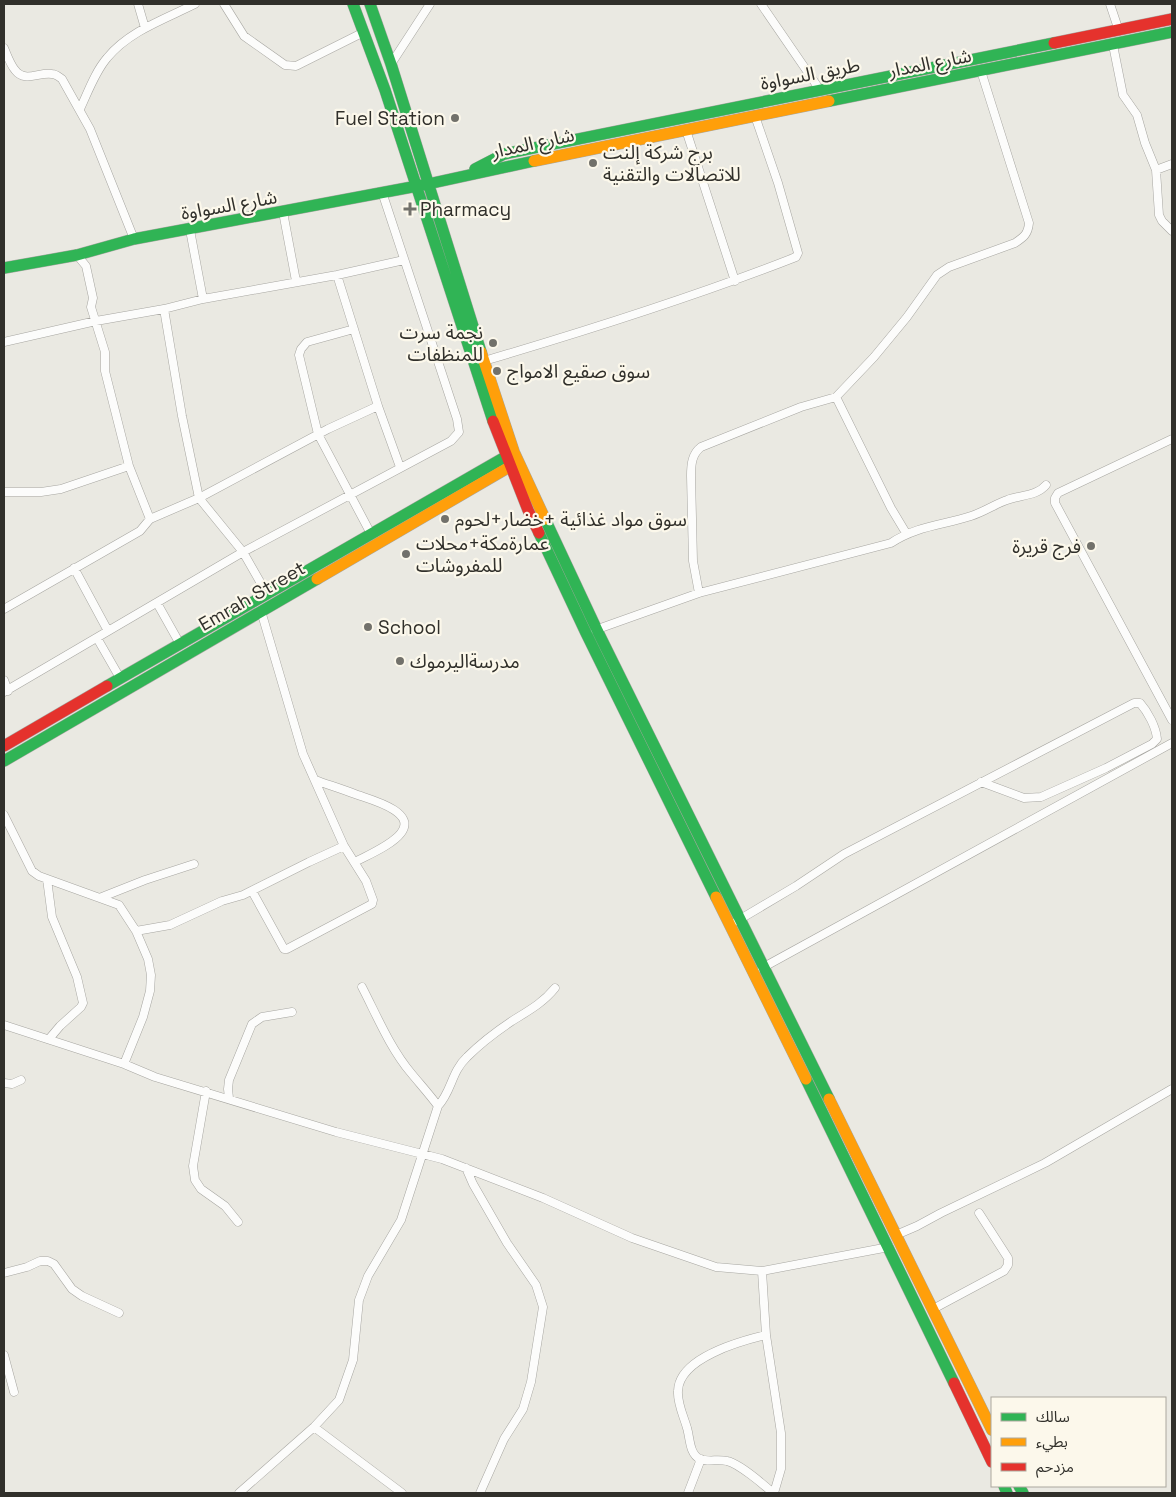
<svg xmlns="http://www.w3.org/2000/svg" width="1176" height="1497" font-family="'Space Grotesk','Noto Sans Arabic',sans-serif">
<rect width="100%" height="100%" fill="#eae9e2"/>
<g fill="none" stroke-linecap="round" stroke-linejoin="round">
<g stroke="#a7a6a1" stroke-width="9">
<path id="street" d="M138,4L145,28
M224,4L244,36L285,65L296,66L364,32
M761,4L820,90
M1110,4L1119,31
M1113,45L1123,95L1137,115L1145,143L1156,170L1159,215L1162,221L1172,231
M4,48C7,55 10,64 15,70C25,83 38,72 52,74C56,74 59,77 62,79L90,129L134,239
M391,64L430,4
M80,109C88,92 95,72 107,58C129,31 165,19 195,4
M686,130L735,281
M1156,170L1172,164
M283,212L296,281
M190,230L203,299
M77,255L86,266L93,298L91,307L105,352V371L129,466L150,519
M337,275L378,406L400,467
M164,309L182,416L199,498L243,552L267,594
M354,329L307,342L301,349L299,355L318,434L371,534
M4,342L96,321L164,309L203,299L337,275L404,260
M484,361C589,330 694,297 796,257L798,253L778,183L755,116
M1172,439L1058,493L1055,498V503L1172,720
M4,492H41L61,489L129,466
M906,533L891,508L836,397L874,357L907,317L937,275L949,267L1015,243C1024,237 1028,234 1029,223L981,71
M74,568L108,631
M699,593L693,561L691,476C691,464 692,454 701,447L801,407L836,397
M157,603L180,644
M4,609L140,531L150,519L199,498L328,429L378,406
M595,630L699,593L891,543C916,526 944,525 971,516C984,512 995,504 1007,500C1020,495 1037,496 1046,485
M97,638L120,678
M4,680L8,691
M4,692L243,552L451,441L459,432L457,419L382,192
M315,780C329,785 342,789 355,794C368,799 418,811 401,833C392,845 368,855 355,862
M4,815L32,871L39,876L119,905L136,931L148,959L151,975L150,991L143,1017L124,1064
M47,879L52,917L77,977L83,1003L81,1007L60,1026L49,1039
M252,891L284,949H287L372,904L373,900L366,881L344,846L303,754L261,611
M102,897L145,880L194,864
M737,921L796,886L844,854L1134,703H1140C1148,712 1156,727 1157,739L1152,744L1106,768L1041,797L1024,798L981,782
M136,931L170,925L222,901L243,895L309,862L344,846
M762,968L1172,743
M4,1025L124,1064L155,1077L336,1132L442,1159L543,1198L632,1238L716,1267L762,1271L889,1247
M4,1083L12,1084L21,1080
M206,1091L193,1166L195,1180L201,1189L225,1206L238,1222
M229,1098L228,1089L229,1080L252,1024L262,1017L292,1012
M438,1106C452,1091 451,1072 467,1057C480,1044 497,1031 512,1021C528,1011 543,1003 555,988
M466,1168L473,1184L507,1243L536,1285L543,1307L531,1382L523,1409L504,1439L480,1493
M896,1235L917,1226L941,1213L1045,1163L1172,1089
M762,1271L766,1335L781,1433V1469L774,1493
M4,1273L27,1267L40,1261H48L54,1264L72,1289L82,1296L119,1313
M933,1309L1004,1271L1008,1265V1258L979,1213
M766,1335C741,1341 679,1358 678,1391C677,1403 684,1417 687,1428C690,1437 689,1454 700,1459C707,1462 719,1459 727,1461C738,1463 764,1485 773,1493
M4,1355L14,1392
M314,1427L402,1493
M239,1493L314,1427L339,1400L353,1360L359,1300L368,1276L401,1220L438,1106C430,1095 420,1084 411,1073C390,1048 377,1016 362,987
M688,1493L701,1459"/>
</g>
<g stroke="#a7a6a1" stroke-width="12">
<path id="fast" d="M353,4L385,90L493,421
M370,4L391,64L481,352
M829,101L1172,32
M475,169L504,154L1054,43
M4,268L77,255L134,239L428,184L534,161
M545,519L597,630L829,1099
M539,533L586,633L716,897
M107,686L512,453
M4,761L317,579
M806,1079L954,1383
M1004,1486L1007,1493
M1019,1486L1023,1493"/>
</g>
<g stroke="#a7a6a1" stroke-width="12">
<path id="slow" d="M534,161L829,101
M481,352L514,452L545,519
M317,579L516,463
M716,897L806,1079
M829,1099L992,1430"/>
</g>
<g stroke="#a7a6a1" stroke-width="12">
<path id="jam" d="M1054,43L1172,19
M493,421L528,510L539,533
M4,746L107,686
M954,1383L992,1462"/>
</g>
<use href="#street" stroke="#fcfcfb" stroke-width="8"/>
<use href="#fast" stroke="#30b455" stroke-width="11"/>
<use href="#slow" stroke="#ff9f0a" stroke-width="11"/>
<use href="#jam" stroke="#e5322d" stroke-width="11"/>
</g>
<g fill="#72716b" stroke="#fcf8eb" stroke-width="2">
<circle cx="455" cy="118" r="5"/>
<circle cx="593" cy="163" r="5"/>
<path d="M407.5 201.5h5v5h5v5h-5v5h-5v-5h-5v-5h5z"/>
<circle cx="493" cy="343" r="5"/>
<circle cx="497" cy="371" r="5"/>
<circle cx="445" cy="519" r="5"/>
<circle cx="1091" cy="546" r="5"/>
<circle cx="406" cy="554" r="5"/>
<circle cx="368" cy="627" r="5"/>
<circle cx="400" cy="661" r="5"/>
</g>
<g text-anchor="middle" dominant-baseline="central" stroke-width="4.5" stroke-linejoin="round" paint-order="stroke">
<g font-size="19" fill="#31302b" stroke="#fcf8eb">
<text transform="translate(930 63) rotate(-11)">شارع المدار</text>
<text transform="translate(810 74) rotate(-11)">طريق السواوة</text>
<text transform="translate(533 143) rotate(-12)">شارع المدار</text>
<text transform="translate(229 205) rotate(-10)">شارع السواوة</text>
<text transform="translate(252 596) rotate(-30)">Emrah Street</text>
</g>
<g font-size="19" fill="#31302b" stroke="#fcf8eb" text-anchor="start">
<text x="445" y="118" text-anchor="end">Fuel Station</text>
<text x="603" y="152">برج شركة إلنت<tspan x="603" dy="22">للاتصالات والتقنية</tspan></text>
<text x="420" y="209">Pharmacy</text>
<text x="483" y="332" text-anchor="end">نجمة سرت<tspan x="483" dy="22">للمنظفات</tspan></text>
<text x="507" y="371">سوق صقيع الامواج</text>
<text x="455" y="519">سوق مواد غذائية +خضار+لحوم</text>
<text x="416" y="543">عمارةمكة+محلات<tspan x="416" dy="22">للمفروشات</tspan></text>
<text x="1081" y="546" text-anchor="end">فرج قريرة</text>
<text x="378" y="627">School</text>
<text x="410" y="661">مدرسةاليرموك</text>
</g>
</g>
<rect width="1176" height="1497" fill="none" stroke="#31302b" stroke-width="10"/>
<rect x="991" y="1397" width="175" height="90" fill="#fcf8eb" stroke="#aba89e"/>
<rect x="1001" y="1413" width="25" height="8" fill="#30b455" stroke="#aba89e"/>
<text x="1036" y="1422" font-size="15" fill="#31302b">سالك</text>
<rect x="1001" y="1438" width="25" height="8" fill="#ff9f0a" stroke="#aba89e"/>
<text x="1036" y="1447" font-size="15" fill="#31302b">بطيء</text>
<rect x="1001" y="1463" width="25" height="8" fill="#e5322d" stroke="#aba89e"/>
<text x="1036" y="1472" font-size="15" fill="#31302b">مزدحم</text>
</svg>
